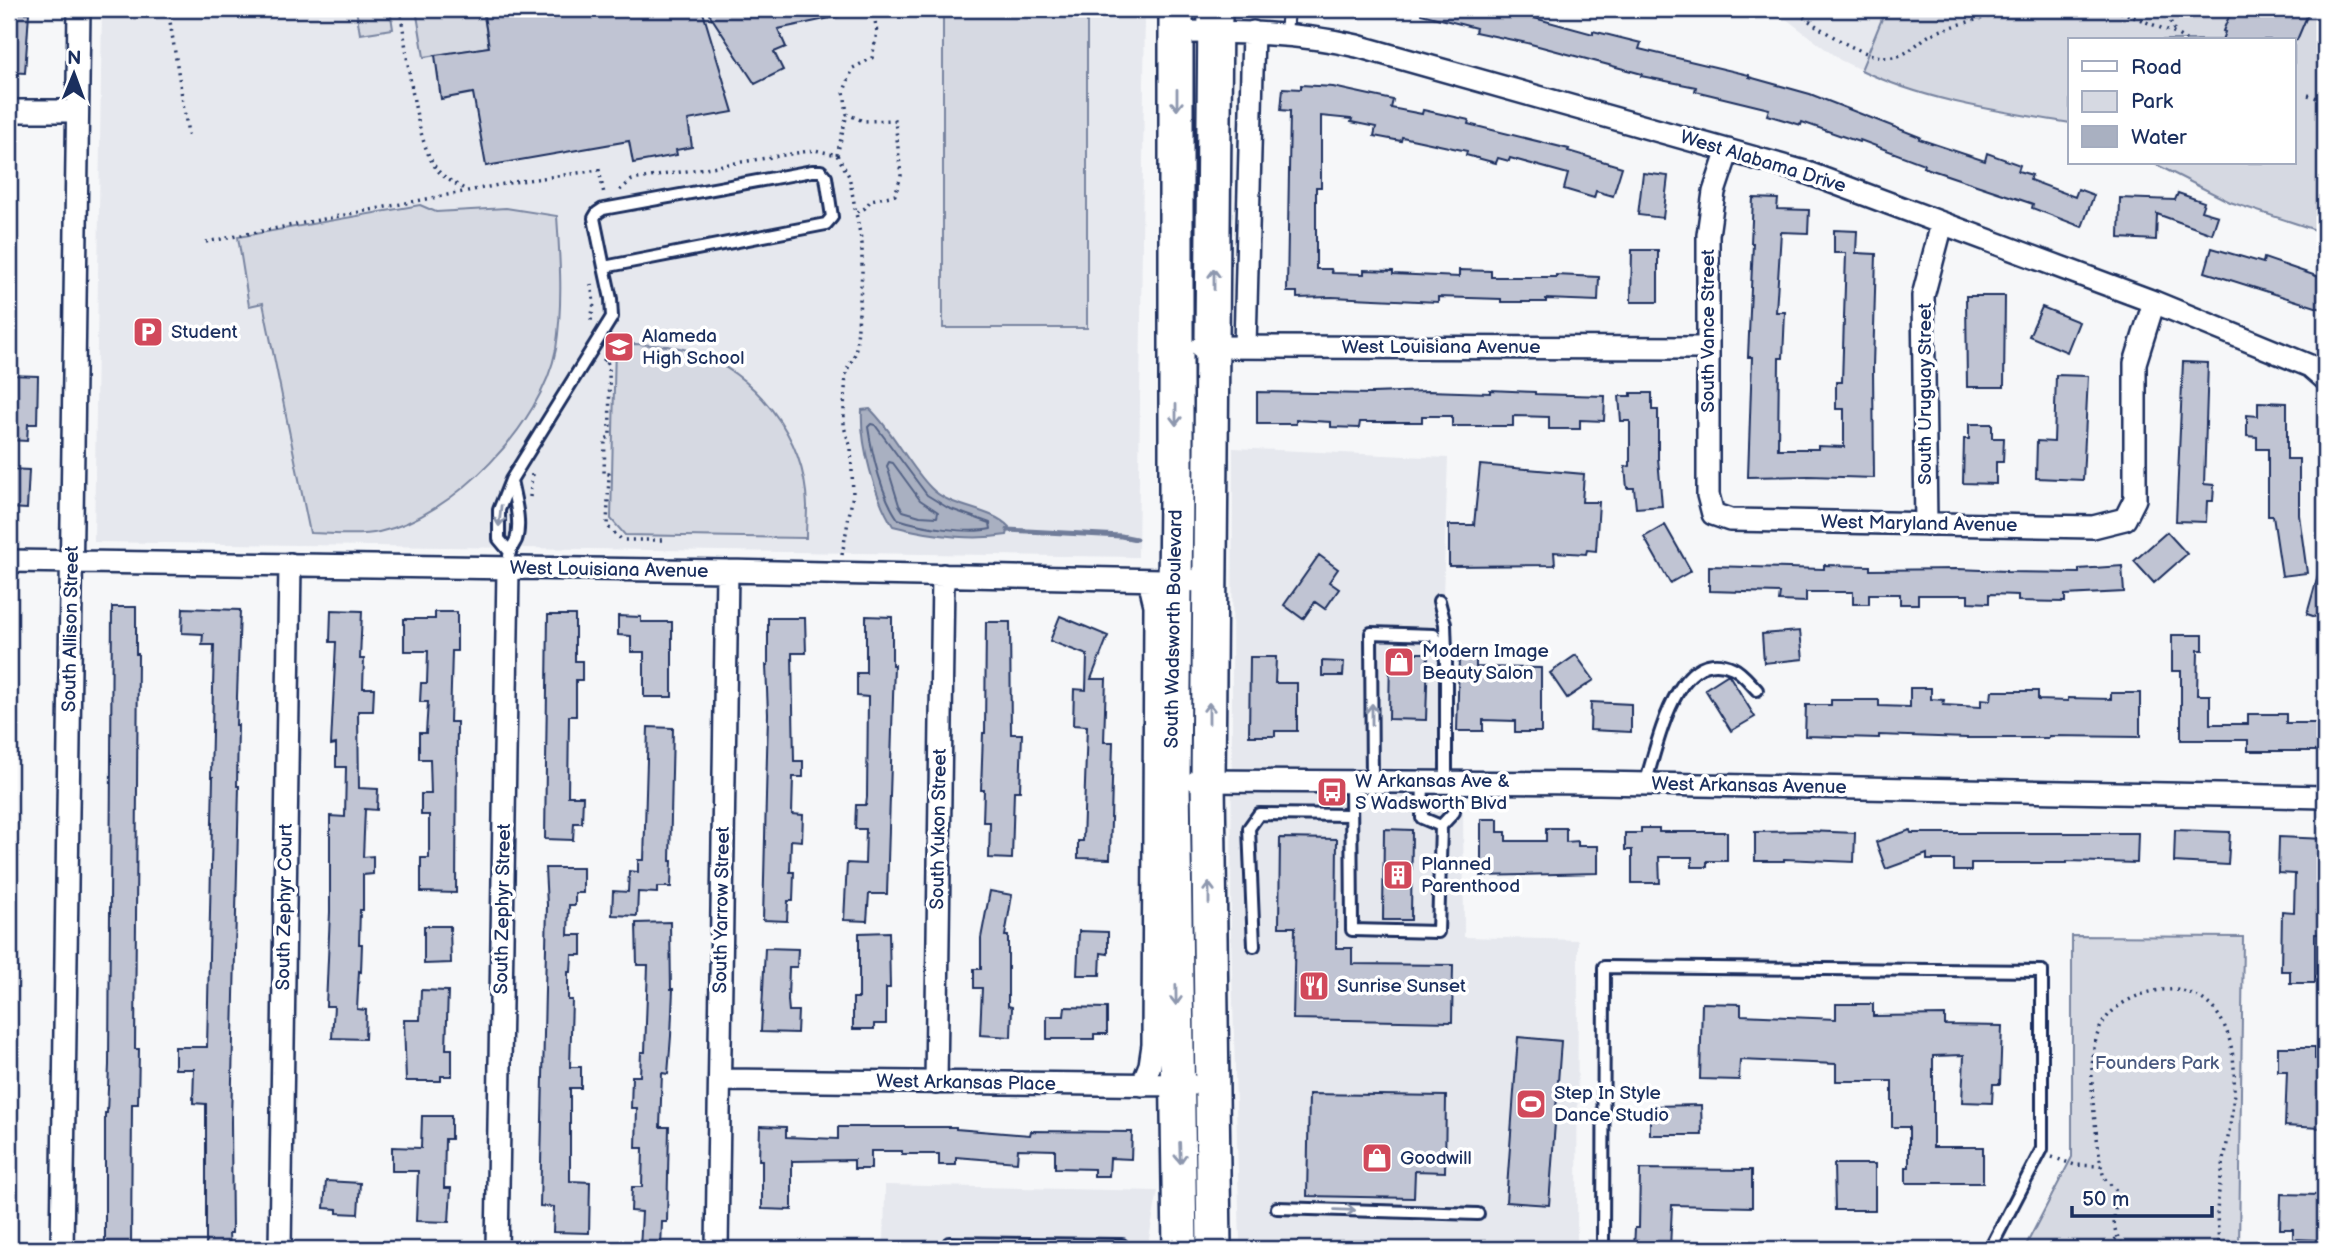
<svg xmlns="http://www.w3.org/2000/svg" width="2334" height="1258" font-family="'Balsamiq Sans',sans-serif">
<rect width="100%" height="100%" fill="#f6f7f9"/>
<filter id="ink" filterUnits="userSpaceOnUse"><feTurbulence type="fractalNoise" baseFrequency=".0143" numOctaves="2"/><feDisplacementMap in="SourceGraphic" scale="14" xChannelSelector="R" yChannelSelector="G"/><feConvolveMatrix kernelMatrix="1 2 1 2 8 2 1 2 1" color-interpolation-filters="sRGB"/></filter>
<g filter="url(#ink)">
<path fill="#e6e8ee" d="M102,9H1145L1138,557L94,542Z
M1773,9H1886L1861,70L1840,60Z
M1233,448L1448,458L1437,762L1463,799L1464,937L1578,940L1577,1249H1352V1245L1240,1243L1231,933Z
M885,1185L1158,1191L1147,1249H884Z"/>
<path fill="#d6d9e2" stroke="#7884a0" stroke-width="2" d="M356,9H390L393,29L360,34Z
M416,9H483L489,47L424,57Z
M943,9H1087V328H943Z
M1886,9H2325V233L2230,202L2153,163H2294V40H2070V123C1999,111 1925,101 1861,70Z
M420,205L436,212L506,208L557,216C560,260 563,305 556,349C542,424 454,516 379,532C359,537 330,533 310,533L263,303L249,306L238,237Z
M636,344C654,345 673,345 690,351C755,372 805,436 807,506C807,516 806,527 806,538L625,535L611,519L615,345Z
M2072,936L2243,937L2239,1249H2024L2072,1157Z"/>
<path fill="#a9b0c1" stroke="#707c99" stroke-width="2" d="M870,409C894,432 908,465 931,488C951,509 990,507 1009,527L1007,535C970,541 929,535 893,526C875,498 860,444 862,410Z"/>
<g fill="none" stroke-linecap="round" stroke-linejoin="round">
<path stroke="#546386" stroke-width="2" d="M871,424L875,425L927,495L948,508L990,523L991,529C967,534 922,527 898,519C882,497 872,454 868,427Z
M889,462L893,463L920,500L938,512L937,517L920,516L903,511L899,505L887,466Z"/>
<path stroke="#707c99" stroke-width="5" d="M1008,530L1121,536L1136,539"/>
</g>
<path fill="#c0c4d3" stroke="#1b2f5e" stroke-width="2" d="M483,9H702L733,112L688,120L692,147L676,150L677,155L633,163L629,141L486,166L473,93L441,99L435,55L489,47Z
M706,9H839L840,16L778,29L786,47L774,52L783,70L755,84Z
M1421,9H1493L1527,16L1593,34V31L1641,43L1639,49L1749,75V77L1810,94L1920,137L1919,139L1985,161L1987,153L2020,165L2018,171L2032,175L2030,180L2075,197L2078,189L2094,195L2082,227L2032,208L2033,204L1923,167L1924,164L1860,140L1859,142L1802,122L1801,125L1767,115L1769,109L1695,91L1696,87L1641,76L1642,74L1527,43L1475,32L1476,28L1421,14Z
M2232,9H2310L2297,40H2222L2225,32L2223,31Z
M9,13H29L25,73L9,72Z
M1301,85L1333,87L1393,100L1391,108L1422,114L1423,110L1469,120L1468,124L1569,149L1568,151L1622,167L1613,196L1596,191L1594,198L1564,189L1568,174L1510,158L1509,161L1498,158L1496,163L1466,155L1467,151L1402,137L1401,141L1374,136L1376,127L1351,122L1352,119L1321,116V187H1316V269H1331L1332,273L1364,274V270L1393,271V274L1459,277V270L1491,271V277H1556V275L1599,277L1598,301L1546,299V302H1501V299L1438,297V302L1332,297L1297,298V292H1287L1290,111L1281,110L1283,88L1301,89Z
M1643,173L1668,176L1663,218L1638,215Z
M2178,193L2204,202L2201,211L2218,216L2212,234L2157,214L2156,240L2119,238L2120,198L2175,200Z
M1753,198L1778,199L1777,209L1809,210L1808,233L1781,232L1776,312H1785L1783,358H1779L1778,449H1818V446L1844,447V409H1836V382H1842L1846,253H1834V230L1857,231L1856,253L1876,254L1873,367L1874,478L1809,476L1748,477L1752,357H1748L1753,243H1751Z
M2212,248L2263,263L2264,258L2325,279V310L2205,272Z
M1632,250H1658V302H1631Z
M1966,296H2005L2004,387H1967Z
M2042,307L2079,322L2067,352L2029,336Z
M2183,362L2208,363L2204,484L2214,485L2213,501H2207L2206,522L2176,521Z
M9,375L38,376L37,424H28L27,441L9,440Z
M2056,375L2088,376L2083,480L2036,478L2037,441L2054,442Z
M1490,390L1535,392V394L1605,396L1604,421L1580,420V429H1549V417L1513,416V426H1452V416H1422V422H1360L1359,428L1331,427V422L1296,420V424H1257V392L1372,394V393L1428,391L1490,393Z
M1631,393H1652V410H1658V458L1662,506L1636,508L1634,488H1627L1625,467L1630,466V421H1621L1619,396H1631Z
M2258,402L2287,403V459H2299V515L2307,573L2282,576L2273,516H2268V449H2257V437L2247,436V415L2258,416Z
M1969,424H1992V438H2004L2003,462H1996V484L1963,483L1964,439H1969Z
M1480,465L1584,474L1582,502H1599L1596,551L1587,550L1586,554L1554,552L1555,565L1449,566V525H1474Z
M9,469L29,470L27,509L9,508Z
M1665,525L1691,571L1670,583L1644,537Z
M2167,532L2187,554L2154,583L2134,561Z
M1319,555L1338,569L1329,582L1339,589L1325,609L1315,602L1303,619L1284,605Z
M2321,564H2325V620L2307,614Z
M1824,565L1870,566V570L1957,569L2006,571V572L2079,573V569L2122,566L2124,592L2065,595V602L2018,601V595L1989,594V603L1968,602V595H1918V604H1900V594H1869V604H1853V592H1806V602L1779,601L1780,593L1709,591V566L1824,569Z
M112,607H136V654H138L135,1049H139L138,1104H132L131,1249H105V1113H107L109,1065Z
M183,608L240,610L236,725H238L237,786H239L231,1122L232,1233H229L230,1249H206V1104L193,1103L194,1069H175V1047H207L213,777H211L214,645H202L203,634L182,633Z
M331,610L362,611L360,659H364L363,688H374L373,711H358L359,788L378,789L377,810L365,809L363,857L373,856V874L363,875V910H360L359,944H362L361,972L359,971L357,1009L366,1010L365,1039L332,1038L334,1006H326L330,912V816L345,817L346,767H336V744L331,745L336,642H330Z
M435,612H457V651H452L450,722H457L456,893L421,892V858H429V815H421V794H431L430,759H419V733H426L428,702H420L421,683H427L428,651H404V619H435Z
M548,615H575V661H582V680H576V716H569L568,796H583L582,823H574L573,840L545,839Z
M618,616L641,617V622H672V697H644V652H631V636L618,635Z
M866,616L892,617V665H894L887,894H869L867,921L844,920L847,863L865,864L866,829H855L856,805H866L867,797L868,697L857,696V673H866Z
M1060,616L1108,636L1091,679H1106L1104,742H1113L1110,859L1078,858V841H1083L1087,726L1073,725L1074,689L1086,690L1087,655L1050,641Z
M768,618H805L806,653H792L794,761H803V777H793L792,814L803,815L802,841L791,840L790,872H794L793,901H788L787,921L763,920L768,714L766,665H768Z
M986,622H1010L1011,734H1022L1020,791H1014L1012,859L989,858L990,822H983L984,790H981L983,733H985Z
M1800,631L1803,659L1764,663L1762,634Z
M2172,635H2203V650H2198L2197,695H2210V724H2248V714H2286V723H2325V751H2248V740H2181V671H2172Z
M1390,653H1428L1426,720L1389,719Z
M1576,655L1594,680L1567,698L1550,673Z
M1250,657H1276L1275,683H1297V731H1275V736H1249Z
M1459,658L1476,659V667L1541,668V732H1515V721L1483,720V731H1457Z
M1322,661L1344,662L1343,676H1322Z
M1727,675H1729L1755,717L1731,731L1705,689Z
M1910,688H1931V699L1944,700L1943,705L1981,707V699L1991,700L1992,691H2038V700L2068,701V698L2111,699V693H2140V737L2049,736V738H1967L1879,735V738L1805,736L1806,705H1831V700H1879V706L1910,707Z
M1591,702L1631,704V732L1590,730Z
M648,727L673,728L670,861H672L671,887H657V893L638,892L637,916L612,915L613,891L628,892L629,871L638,872V860H644Z
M1481,819H1498V832H1506V841H1546V828H1566V842L1578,841V846H1598V873L1481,876Z
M1641,828H1659V832H1727V861H1707V867H1692V857H1659L1660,883H1632V850H1625V833H1641Z
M1384,829L1412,830L1411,920H1383Z
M1910,830L1911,833H2138L2137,863L2067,861V863H1971V871H1954V860H1927V854L1886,869L1876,842Z
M2175,830L2230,832L2228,865L2174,862Z
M1808,831L1855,833L1854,862L1784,859V861H1755V832Z
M2279,837L2325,839L2320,934H2315V983H2290V971H2281L2282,911L2294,912L2295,874L2278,873Z
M1280,838L1337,839L1336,948H1352V964L1453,965L1452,1022L1293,1019L1295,927H1279Z
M545,868H583V893H575V905H569L568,935H582V955H572L571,972H568V1000H572L570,1067H581V1088H570V1181L590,1182L589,1233L553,1232L554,1207L540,1206L547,905Z
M990,891L1012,895L1005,936H1008V1006L1012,1007L1011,1037L980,1035L982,988H974V969H981V938Z
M670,922L671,989H673L671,1036L668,1074L662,1073L660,1127H669L667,1222H662L661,1249H640L642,1212L631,1211L632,1187H642L643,1148H636L637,1108H631L632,1076H640L641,1052H645L648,965H637L636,923Z
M424,926H450L451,963L424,964Z
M1079,931L1108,932V954L1101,953L1100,975H1077Z
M889,932L890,988H886V1024H874V1029H853V998H859V933Z
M765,948L798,949L797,967H789L788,1000L789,1011H798L797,1033L761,1032Z
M421,990L448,991L446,1049H452V1076H441V1081H406L404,1020H420Z
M1702,1003L1741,1004V1015L1836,1019V1004H1873V1016L1945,1015V1025L2002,1026L2000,1084H1993L1992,1103L1962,1102L1964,1055L1933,1056V1147H1983V1183H1906V1167H1909V1127H1892V1081H1836V1064L1740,1060L1739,1080L1700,1079Z
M1065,1007L1107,1008V1034H1094V1039H1047V1016H1064Z
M1518,1037L1561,1041L1549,1205L1506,1202Z
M2278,1047H2315V1059H2320V1128L2285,1126L2287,1071H2278Z
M1309,1094L1446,1096L1445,1172L1415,1171L1414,1198L1307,1196Z
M1701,1105L1702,1135H1650V1106Z
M422,1116H451V1139H445L444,1188H451L449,1222L416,1221L418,1171H392V1147L421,1148Z
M760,1126L786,1127V1137L838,1139V1127H956V1129L1030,1135L1031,1131L1132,1132L1131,1159L1110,1158L1109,1176H1094V1169L1055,1168V1150L1018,1149L1017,1162L956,1157V1165H939V1154H902V1151H871V1169H854V1160L792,1161V1210L762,1209V1160H759Z
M1834,1164H1875V1210H1835Z
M1640,1169L1752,1170V1207L1672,1205L1670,1249H1634L1635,1228H1639Z
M326,1181L360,1183L358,1214L337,1213V1209L324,1208Z
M2281,1194L2320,1195L2318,1240L2293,1239V1229H2280Z"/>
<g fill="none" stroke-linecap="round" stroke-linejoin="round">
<g stroke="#1b2f5e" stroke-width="16">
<path id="service" d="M1286,34L1288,9
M509,551L499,539V510L511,480L612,317L611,299L604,267L826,224L832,217L826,177L821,171H812L603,209L597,213L594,218L604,267
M509,556C510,549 513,546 516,540C522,522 514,497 511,480
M1439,601L1445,624L1446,653
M1351,782L1352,930L1438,932L1441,826L1422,818L1423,782
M1372,782L1371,633L1434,635L1446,659V782
M1645,784C1657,748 1676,642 1733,668C1742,672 1750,683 1757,690
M1441,826L1454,812V782
M1254,946L1249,828L1259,814L1351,815
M1277,1208L1478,1214
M949,1249V1243L1122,1245
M1603,1249L1604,967L2042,971V1149L1990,1249"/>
</g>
<g stroke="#1b2f5e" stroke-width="26">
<path id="minor" d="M1176,32C1237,32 1297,32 1357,46L1805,172L2154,302L2310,366L2325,379
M9,111H77
M1728,150L1714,192L1708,235V495L1713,514L1730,520L2093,527L2125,519L2135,499V363L2154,302
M1245,346L1253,32
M1201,347L1707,348
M1926,524L1923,296L1942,224
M9,561L727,571L1210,581
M1197,781L1599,783L2325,797
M720,1080L1190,1085
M936,1083L943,575
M1142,1085L1150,1065L1153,1045L1155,605L1149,580
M62,1249L79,9
M280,1249L290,564
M497,1249L508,569
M717,1249L727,571"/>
</g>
<g stroke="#1b2f5e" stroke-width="38">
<path id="primary" d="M1176,9V495L1173,781L1180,1249
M1214,1249L1208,781L1215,9"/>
</g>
<path stroke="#1b2f5e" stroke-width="3.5" stroke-dasharray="2 5" stroke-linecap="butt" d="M168,9L189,140
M400,9C407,47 414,139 436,168C443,178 456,184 466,190
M1792,9C1816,25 1867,65 1898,56C1912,52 1920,39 1934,33C1960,23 1989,17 2016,9
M2114,9L2176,34L2186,40
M2165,9L2175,32
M2308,95L2317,98L2325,113
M837,155L847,114
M620,190L632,180L815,150L837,155L849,176L856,213L865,208L871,200L895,195L901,176L895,120L863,121L847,114L844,91L853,68L872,58L877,32L873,9
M206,242L514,182L599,170L604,194
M591,284L594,303L591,321
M603,361L606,359L609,367L610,437L605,439L604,474H609L607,526L622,540H666
M530,497L532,474
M842,555L853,494L851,448L844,427V409L846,372L855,354L857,340L862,272V244L856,213
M2052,1157L2075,1165L2101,1166
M2104,1249L2117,1238
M2126,1249C2109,1229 2114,1216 2118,1192L2104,1178L2101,1166C2096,1129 2085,1068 2098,1033C2103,1019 2112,1010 2125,1002C2164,980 2210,986 2227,1032C2247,1087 2220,1156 2217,1212C2217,1224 2219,1237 2219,1249"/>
<use href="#service" stroke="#fff" stroke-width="10"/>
<use href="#minor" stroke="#fff" stroke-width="21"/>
<use href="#primary" stroke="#fff" stroke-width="33"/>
</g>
<defs><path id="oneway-shaft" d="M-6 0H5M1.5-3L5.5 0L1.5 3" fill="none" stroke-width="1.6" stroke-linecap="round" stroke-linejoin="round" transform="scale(1.75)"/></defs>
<g stroke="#8d97ae">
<use href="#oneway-shaft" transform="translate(1177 100) rotate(90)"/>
<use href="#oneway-shaft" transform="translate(1214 279) rotate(-90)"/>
<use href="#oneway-shaft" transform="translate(1176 415) rotate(90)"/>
<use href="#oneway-shaft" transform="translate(500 516) rotate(96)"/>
<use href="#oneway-shaft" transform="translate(1209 713) rotate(-90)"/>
<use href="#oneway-shaft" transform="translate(1372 714) rotate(-90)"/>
<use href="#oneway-shaft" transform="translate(1209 893) rotate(-90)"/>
<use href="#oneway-shaft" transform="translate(1176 995) rotate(89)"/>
<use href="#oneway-shaft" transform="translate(1180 1153) rotate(88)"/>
<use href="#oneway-shaft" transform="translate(1345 1210) rotate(2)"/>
</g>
</g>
<defs>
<g id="parking-square" transform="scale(1.575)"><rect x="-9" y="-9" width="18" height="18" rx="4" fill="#d1495b" stroke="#fff"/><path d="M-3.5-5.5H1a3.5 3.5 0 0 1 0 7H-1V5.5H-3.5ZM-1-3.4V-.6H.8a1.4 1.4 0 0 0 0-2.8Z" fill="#fff"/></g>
<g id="school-square" transform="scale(1.575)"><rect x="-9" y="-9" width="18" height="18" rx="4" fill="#d1495b" stroke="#fff"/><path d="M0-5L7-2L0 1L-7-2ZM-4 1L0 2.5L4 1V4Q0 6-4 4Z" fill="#fff"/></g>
<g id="shop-square" transform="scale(1.575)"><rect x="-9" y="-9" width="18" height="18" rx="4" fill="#d1495b" stroke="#fff"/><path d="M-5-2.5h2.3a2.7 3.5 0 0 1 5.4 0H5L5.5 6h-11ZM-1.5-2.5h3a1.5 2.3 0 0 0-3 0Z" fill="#fff"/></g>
<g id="bus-square" transform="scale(1.575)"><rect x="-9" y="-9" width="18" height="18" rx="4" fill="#d1495b" stroke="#fff"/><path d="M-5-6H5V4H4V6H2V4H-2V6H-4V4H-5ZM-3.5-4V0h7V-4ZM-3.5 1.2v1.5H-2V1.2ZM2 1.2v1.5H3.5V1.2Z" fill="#fff"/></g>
<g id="building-square" transform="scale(1.575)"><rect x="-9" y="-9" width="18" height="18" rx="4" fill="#d1495b" stroke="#fff"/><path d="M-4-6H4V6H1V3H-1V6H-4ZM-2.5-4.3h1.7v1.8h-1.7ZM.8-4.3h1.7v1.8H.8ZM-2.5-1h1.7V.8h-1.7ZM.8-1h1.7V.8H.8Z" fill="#fff"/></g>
<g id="restaurant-square" transform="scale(1.575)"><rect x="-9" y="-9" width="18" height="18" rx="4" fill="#d1495b" stroke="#fff"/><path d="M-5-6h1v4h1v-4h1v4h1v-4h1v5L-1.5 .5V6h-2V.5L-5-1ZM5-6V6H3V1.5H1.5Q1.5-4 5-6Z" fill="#fff"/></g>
<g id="stadium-square" transform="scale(1.575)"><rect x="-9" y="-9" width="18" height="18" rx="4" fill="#d1495b" stroke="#fff"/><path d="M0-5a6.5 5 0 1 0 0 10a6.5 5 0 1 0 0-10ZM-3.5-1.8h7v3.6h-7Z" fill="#fff"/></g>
</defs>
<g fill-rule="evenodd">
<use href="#parking-square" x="148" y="332"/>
<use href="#school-square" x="619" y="347"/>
<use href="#shop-square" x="1399" y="662"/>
<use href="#bus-square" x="1332" y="792"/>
<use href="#building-square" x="1398" y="875"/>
<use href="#restaurant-square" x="1314" y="986"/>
<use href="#stadium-square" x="1531" y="1104"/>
<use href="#shop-square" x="1377" y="1158"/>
</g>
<g text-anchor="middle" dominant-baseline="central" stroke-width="7" stroke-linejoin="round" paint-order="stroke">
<g font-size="19" fill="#1b2f5e" stroke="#fff">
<text transform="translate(1763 162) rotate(17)">West Alabama Drive</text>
<text transform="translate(1708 331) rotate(-90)">South Vance Street</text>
<text x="1441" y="347">West Louisiana Avenue</text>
<text transform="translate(1925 394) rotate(-90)">South Uruguay Street</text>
<text transform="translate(1919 524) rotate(1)">West Maryland Avenue</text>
<text transform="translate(609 570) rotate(1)">West Louisiana Avenue</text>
<text transform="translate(71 629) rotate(-89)">South Allison Street</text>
<text transform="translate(1174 629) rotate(-89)">South Wadsworth Boulevard</text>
<text transform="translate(1749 786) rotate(1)">West Arkansas Avenue</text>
<text transform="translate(939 829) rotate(-89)">South Yukon Street</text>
<text transform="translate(285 907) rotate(-89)">South Zephyr Court</text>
<text transform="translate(503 909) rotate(-89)">South Zephyr Street</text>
<text transform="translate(722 910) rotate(-89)">South Yarrow Street</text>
<text transform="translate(966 1083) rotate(1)">West Arkansas Place</text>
</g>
<g font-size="19" fill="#1b2f5e" stroke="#fff" text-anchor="start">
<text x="171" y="332">Student</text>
<text x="642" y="336">Alameda<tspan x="642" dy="22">High School</tspan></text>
<text x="1422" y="651">Modern Image<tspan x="1422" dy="22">Beauty Salon</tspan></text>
<text x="1355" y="781">W Arkansas Ave &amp;<tspan x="1355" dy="22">S Wadsworth Blvd</tspan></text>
<text x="1421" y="864">Planned<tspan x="1421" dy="22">Parenthood</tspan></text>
<text x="1337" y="986">Sunrise Sunset</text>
<text x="1554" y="1093">Step In Style<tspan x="1554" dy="22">Dance Studio</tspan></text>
<text x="1400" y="1158">Goodwill</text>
</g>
<g font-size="19" fill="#4a5a7f" stroke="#fff">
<text x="2157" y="1063">Founders Park</text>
</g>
</g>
<rect width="2334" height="1258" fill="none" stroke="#fff" stroke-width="35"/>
<rect x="18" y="18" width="2299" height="1223" fill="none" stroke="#1b2f5e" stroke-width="2.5" filter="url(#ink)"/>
<rect x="2068" y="38" width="228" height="126" fill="#ffffff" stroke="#a4acbf" stroke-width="2"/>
<rect x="2082" y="61" width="35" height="10" fill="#ffffff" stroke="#a4acbf" stroke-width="2"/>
<text x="2131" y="74" font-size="21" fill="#1b2f5e">Road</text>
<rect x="2082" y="91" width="35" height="21" fill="#d6d9e2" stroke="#a4acbf" stroke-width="2"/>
<text x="2131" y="108" font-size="21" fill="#1b2f5e">Park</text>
<rect x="2082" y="126" width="35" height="21" fill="#a9b0c1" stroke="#a4acbf" stroke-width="2"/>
<text x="2131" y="144" font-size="21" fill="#1b2f5e">Water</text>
<g transform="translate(74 74) rotate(1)" stroke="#ffffff" stroke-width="5" paint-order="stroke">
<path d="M0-5L12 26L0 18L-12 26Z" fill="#1b2f5e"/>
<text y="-10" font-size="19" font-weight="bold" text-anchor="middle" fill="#1b2f5e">N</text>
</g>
<path d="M2072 1206v10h140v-10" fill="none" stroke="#1b2f5e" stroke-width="3.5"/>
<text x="2082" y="1206" font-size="21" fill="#1b2f5e" stroke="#ffffff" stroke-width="5" paint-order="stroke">50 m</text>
</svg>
